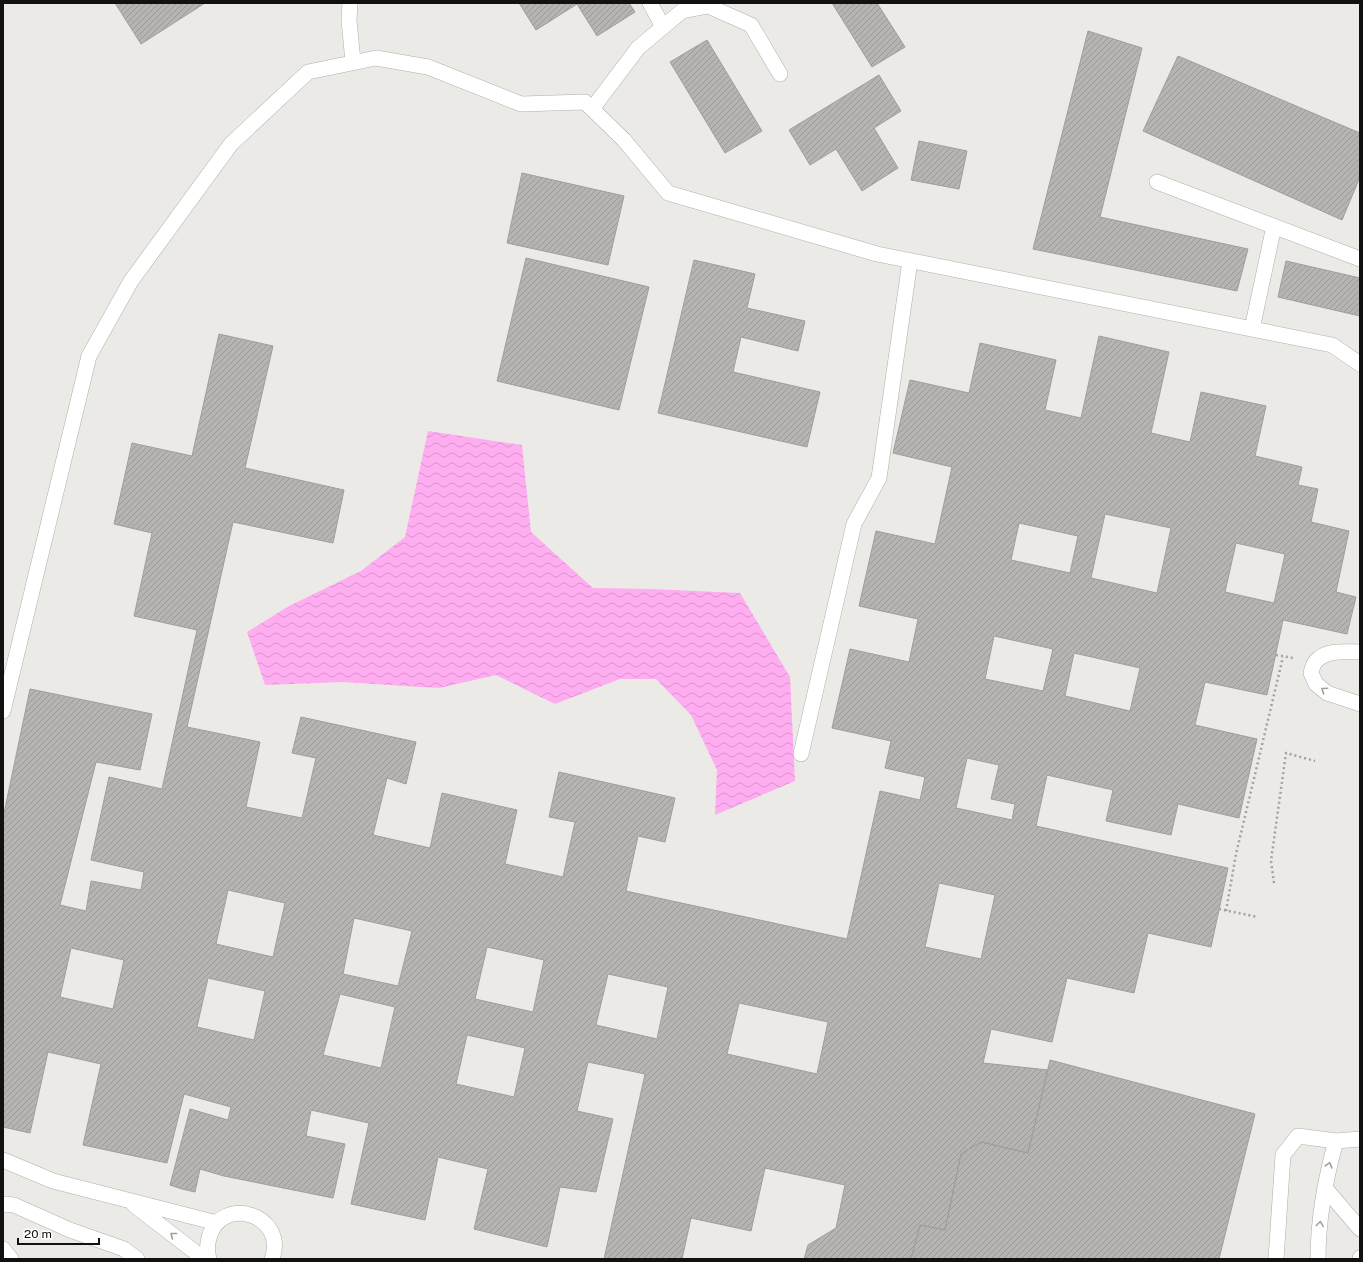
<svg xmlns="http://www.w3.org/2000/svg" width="1363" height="1262" font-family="'Public Sans',sans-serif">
<defs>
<pattern id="water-waves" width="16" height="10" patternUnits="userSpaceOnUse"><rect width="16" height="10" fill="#ffadf1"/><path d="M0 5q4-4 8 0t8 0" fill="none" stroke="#da94ce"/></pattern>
<pattern id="building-hatch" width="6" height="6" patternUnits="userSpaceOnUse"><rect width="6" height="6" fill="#b5b4b1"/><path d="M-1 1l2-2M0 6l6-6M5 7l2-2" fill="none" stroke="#9b9a97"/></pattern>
</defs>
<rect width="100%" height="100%" fill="#ebeae6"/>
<path fill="url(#water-waves)" d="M428,431L522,445L531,532L593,588L651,589L740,593L790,677L795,781L715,815L717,770L691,715L656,679H620L555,704L496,675L439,688L342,682L265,685L247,632L289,606L361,571L405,537Z"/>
<path fill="url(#building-hatch)" stroke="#9e9e9a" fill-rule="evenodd" d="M115,3H205L141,44Z
M519,3H629L635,12L597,36L577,4L536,30Z
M832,3H877L905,47L872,67Z
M1088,31L1142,48L1100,217L1248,249L1237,291L1033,249Z
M707,40L762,131L725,153L670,62Z
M1178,56L1360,133V177L1342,220L1143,131Z
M879,75L901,111L874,128L898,168L862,191L836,149L810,165L789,130Z
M919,141L967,151L959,189L911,180Z
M522,173L624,196L608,265L507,243Z
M526,258L649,287L619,410L497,381Z
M694,260L755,274L747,308L805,321L798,351L741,337L733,372L820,392L807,447L658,413Z
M1286,261L1360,278V316L1278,297Z
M219,334L273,346L245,468L344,490L333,543L233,522L187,727L260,742L246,807L302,818L316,758L292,753L301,717L416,742L406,784L387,778L373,835L430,848L442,793L517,810L505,864L563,877L575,822L549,817L559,772L675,798L665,842L638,836L626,891L847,939L880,791L920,800L925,777L885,768L891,741L832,728L850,649L909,662L918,619L859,606L876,531L935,544L952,467L893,453L910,380L969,393L980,343L1056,360L1045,410L1081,418L1099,336L1169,352L1151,433L1190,442L1201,392L1266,406L1255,456L1302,467L1298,485L1318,489L1311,522L1349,531L1336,592L1356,597L1347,634L1283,620L1267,695L1205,682L1195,725L1257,739L1239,818L1178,804L1171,835L1106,821L1113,790L1047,775L1036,826L1228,868L1211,947L1148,933L1134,993L1067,978L1052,1042L991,1029L983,1063L1048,1070L1028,1153L981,1142L961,1154L945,1230L920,1225L911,1259H804L808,1245L836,1228L845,1185L765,1168L751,1231L691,1218L682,1259H604L645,1074L588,1062L577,1111L613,1119L596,1192L560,1187L547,1247L474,1229L488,1169L438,1157L425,1220L351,1204L369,1123L311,1110L306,1136L345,1144L333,1198L224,1176L200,1169L195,1192L182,1189L170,1185L190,1109L228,1120L231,1107L184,1094L167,1163L83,1145L101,1064L48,1052L30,1133L3,1127V818L30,689L152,714L140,770L96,762L60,905L86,911L91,881L141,890L144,872L91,860L109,777L162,789L197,630L134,616L152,533L114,524L132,443L192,456ZM1105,514L1171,528L1157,593L1091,578ZM1019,523L1078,536L1070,573L1011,560ZM1236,543L1285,554L1274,603L1225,592ZM994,636L1053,649L1043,691L985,679ZM1074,653L1140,668L1130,711L1065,696ZM967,758L999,765L991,799L1015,804L1012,820L956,808ZM939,883L995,895L981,959L925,947ZM228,890L285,903L273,957L216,944ZM354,918L412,931L398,986L343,974ZM487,947L544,960L533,1012L475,999ZM71,948L124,960L113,1009L60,997ZM608,974L668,987L657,1039L596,1025ZM208,978L265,991L254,1040L197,1027ZM340,994L395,1007L381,1068L323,1055ZM739,1003L828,1022L817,1074L727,1054ZM467,1035L525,1048L514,1097L456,1084Z
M1050,1060L1255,1114L1219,1259H911L920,1225L945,1230L961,1154L981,1142L1028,1153Z"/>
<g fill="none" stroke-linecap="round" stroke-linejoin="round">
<g stroke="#b0afab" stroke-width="16">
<path id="lane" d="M350,3L349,20L353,62
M650,3L663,27
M592,109L638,48L682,11L708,6L751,25L780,74
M1157,182L1360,259
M1252,329L1274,226
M1360,652C1346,652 1327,649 1316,661C1313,664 1312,669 1311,673L1316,684L1327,693L1360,704
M3,711L89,356L131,281L231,144L308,72L376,58L428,67L521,104L585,102L624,140L668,193L877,254L1332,345L1360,364
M801,754L854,524L879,478L910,261
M3,1160L53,1181L217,1223
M1325,1188L1360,1229
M3,1204L14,1205L70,1230L124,1249L137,1259
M134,1205L204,1259
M3,1249L11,1259
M209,1259C207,1252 207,1245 209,1238C220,1194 288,1214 272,1259
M1276,1259L1283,1155L1298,1136L1336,1141L1360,1139
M1318,1259C1318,1219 1325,1180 1336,1141
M1360,1259V1258"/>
</g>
<path stroke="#a2a19e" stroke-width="2.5" stroke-dasharray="2 3" stroke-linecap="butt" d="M1276,655L1293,658
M1274,883L1271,861L1286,753L1315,761
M1219,909L1258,917
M1226,911L1236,854L1283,657"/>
<use href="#lane" stroke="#fff" stroke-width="15"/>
</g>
<defs><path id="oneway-chevron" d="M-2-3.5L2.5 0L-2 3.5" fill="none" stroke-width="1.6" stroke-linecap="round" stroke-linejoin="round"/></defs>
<g stroke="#a0a09f">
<use href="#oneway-chevron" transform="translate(1324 690) rotate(-145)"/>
<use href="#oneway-chevron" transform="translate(1329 1165) rotate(-74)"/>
<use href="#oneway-chevron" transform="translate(1320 1224) rotate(-82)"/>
<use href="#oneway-chevron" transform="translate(173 1235) rotate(-142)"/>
</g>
<rect width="1363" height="1262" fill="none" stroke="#121110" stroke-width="8"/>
<path d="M18 1238v6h81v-6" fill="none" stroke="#121110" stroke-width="2"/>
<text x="24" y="1238" font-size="12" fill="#121110" stroke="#ffffff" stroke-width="3" paint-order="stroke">20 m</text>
</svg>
